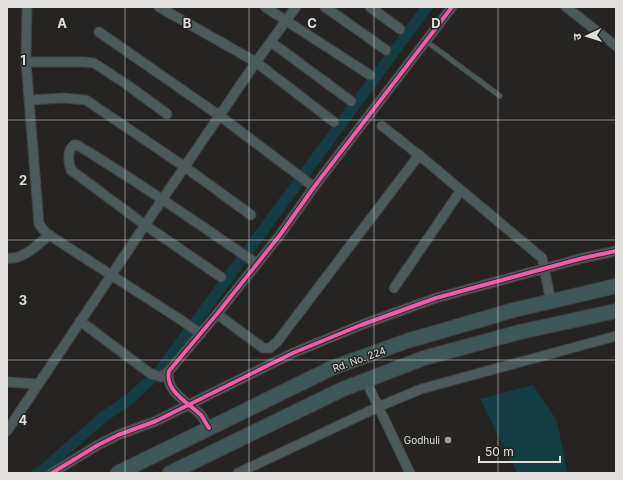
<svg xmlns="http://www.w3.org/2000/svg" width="623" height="480" font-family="Inter,'Noto Sans Devanagari',sans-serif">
<rect width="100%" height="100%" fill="#252422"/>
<path fill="#133d42" d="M533,385L557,421L567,471L566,473H517L480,399Z"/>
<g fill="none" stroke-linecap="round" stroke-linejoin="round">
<path stroke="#133d42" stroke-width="11" d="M37,473L43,470L102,418L131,398L158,373L427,7"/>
<g stroke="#424241" stroke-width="6">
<path id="service" d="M426,41L500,96"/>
</g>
<g stroke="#424241" stroke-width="11">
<path id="minor" d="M27,7L26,62L39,224L46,233L181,320L201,334
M159,7L256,62L334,122
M265,7L370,75
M325,7L386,50
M370,7L400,29
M566,7L616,46
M99,32L220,116L314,187
M271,42L351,101
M26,62H84L94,63L126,84L167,114
M29,100L64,98L86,100L185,167L251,215
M382,126L419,155L542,258L551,302
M7,258C24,260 36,245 50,235
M221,277L145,225L71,170C68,162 67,150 74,145H77C139,182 197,223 256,263
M394,288L461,190
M217,314L263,348H270L277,342L419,155
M80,321L151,374L161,377L169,371
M366,381L410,473
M7,382L38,384
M209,428C206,424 204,419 201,415C189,403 164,391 169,371L217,314L280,235L314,187L452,7
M7,431L145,225L256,62L296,7
M52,473L98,445L118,435L156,421L293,353L361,325L436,298L583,258L616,251
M238,473L378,407L421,389L616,336"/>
</g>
<g stroke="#424241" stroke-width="16">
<path id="primary" d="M118,473L332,368L407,341L514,310L616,286
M170,473L343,389L424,358L520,332L616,311"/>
</g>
<use href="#service" stroke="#4c5a5b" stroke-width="4.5"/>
<use href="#minor" stroke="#4c5a5b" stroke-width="9"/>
<use href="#primary" stroke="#3e5758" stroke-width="14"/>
<g stroke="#262421" stroke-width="6">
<path id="cycleway" d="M209,428C206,424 204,419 201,415C189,403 164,391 169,371L217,314L280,235L314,187L452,7
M52,473L98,445L118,435L156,421L293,353L361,325L436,298L583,258L616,251"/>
</g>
<use href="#cycleway" stroke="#f35aa7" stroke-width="4"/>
</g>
<path fill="none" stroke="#e1e0de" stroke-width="1" stroke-opacity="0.55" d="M125,7V473M249,7V473M374,7V473M498,7V473M7,120H616M7,240H616M7,360H616"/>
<circle fill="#9f9e9c" stroke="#262421" stroke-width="1.5" cx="448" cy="440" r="4"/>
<g text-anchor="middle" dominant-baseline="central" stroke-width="3" stroke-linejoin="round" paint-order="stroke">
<g font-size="10" fill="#e1e0de" stroke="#262421">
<text transform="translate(359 359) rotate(-20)">Rd. No. 224</text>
</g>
<g font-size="10" fill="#e1e0de" stroke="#262421" text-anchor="end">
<text x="440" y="440">Godhuli</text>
</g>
</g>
<g font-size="13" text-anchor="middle" font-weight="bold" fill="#e1e0de" stroke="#262421" stroke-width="3" stroke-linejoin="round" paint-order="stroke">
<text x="62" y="28">A</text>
<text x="187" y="28">B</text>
<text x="312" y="28">C</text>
<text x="436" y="28">D</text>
<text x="23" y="65">1</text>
<text x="23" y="185">2</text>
<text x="23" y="305">3</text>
<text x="23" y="425">4</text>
</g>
<rect width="623" height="480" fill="none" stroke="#e1e0de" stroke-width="16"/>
<g transform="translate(587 36) rotate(266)" stroke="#262421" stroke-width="3" paint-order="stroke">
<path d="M0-3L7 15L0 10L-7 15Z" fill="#e1e0de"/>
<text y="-6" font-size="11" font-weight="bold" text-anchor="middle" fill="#e1e0de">उ</text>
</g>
<path d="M479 456v6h81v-6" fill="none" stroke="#e1e0de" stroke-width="2"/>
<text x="485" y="456" font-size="12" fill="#e1e0de" stroke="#262421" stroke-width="3" paint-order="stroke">50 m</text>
</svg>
